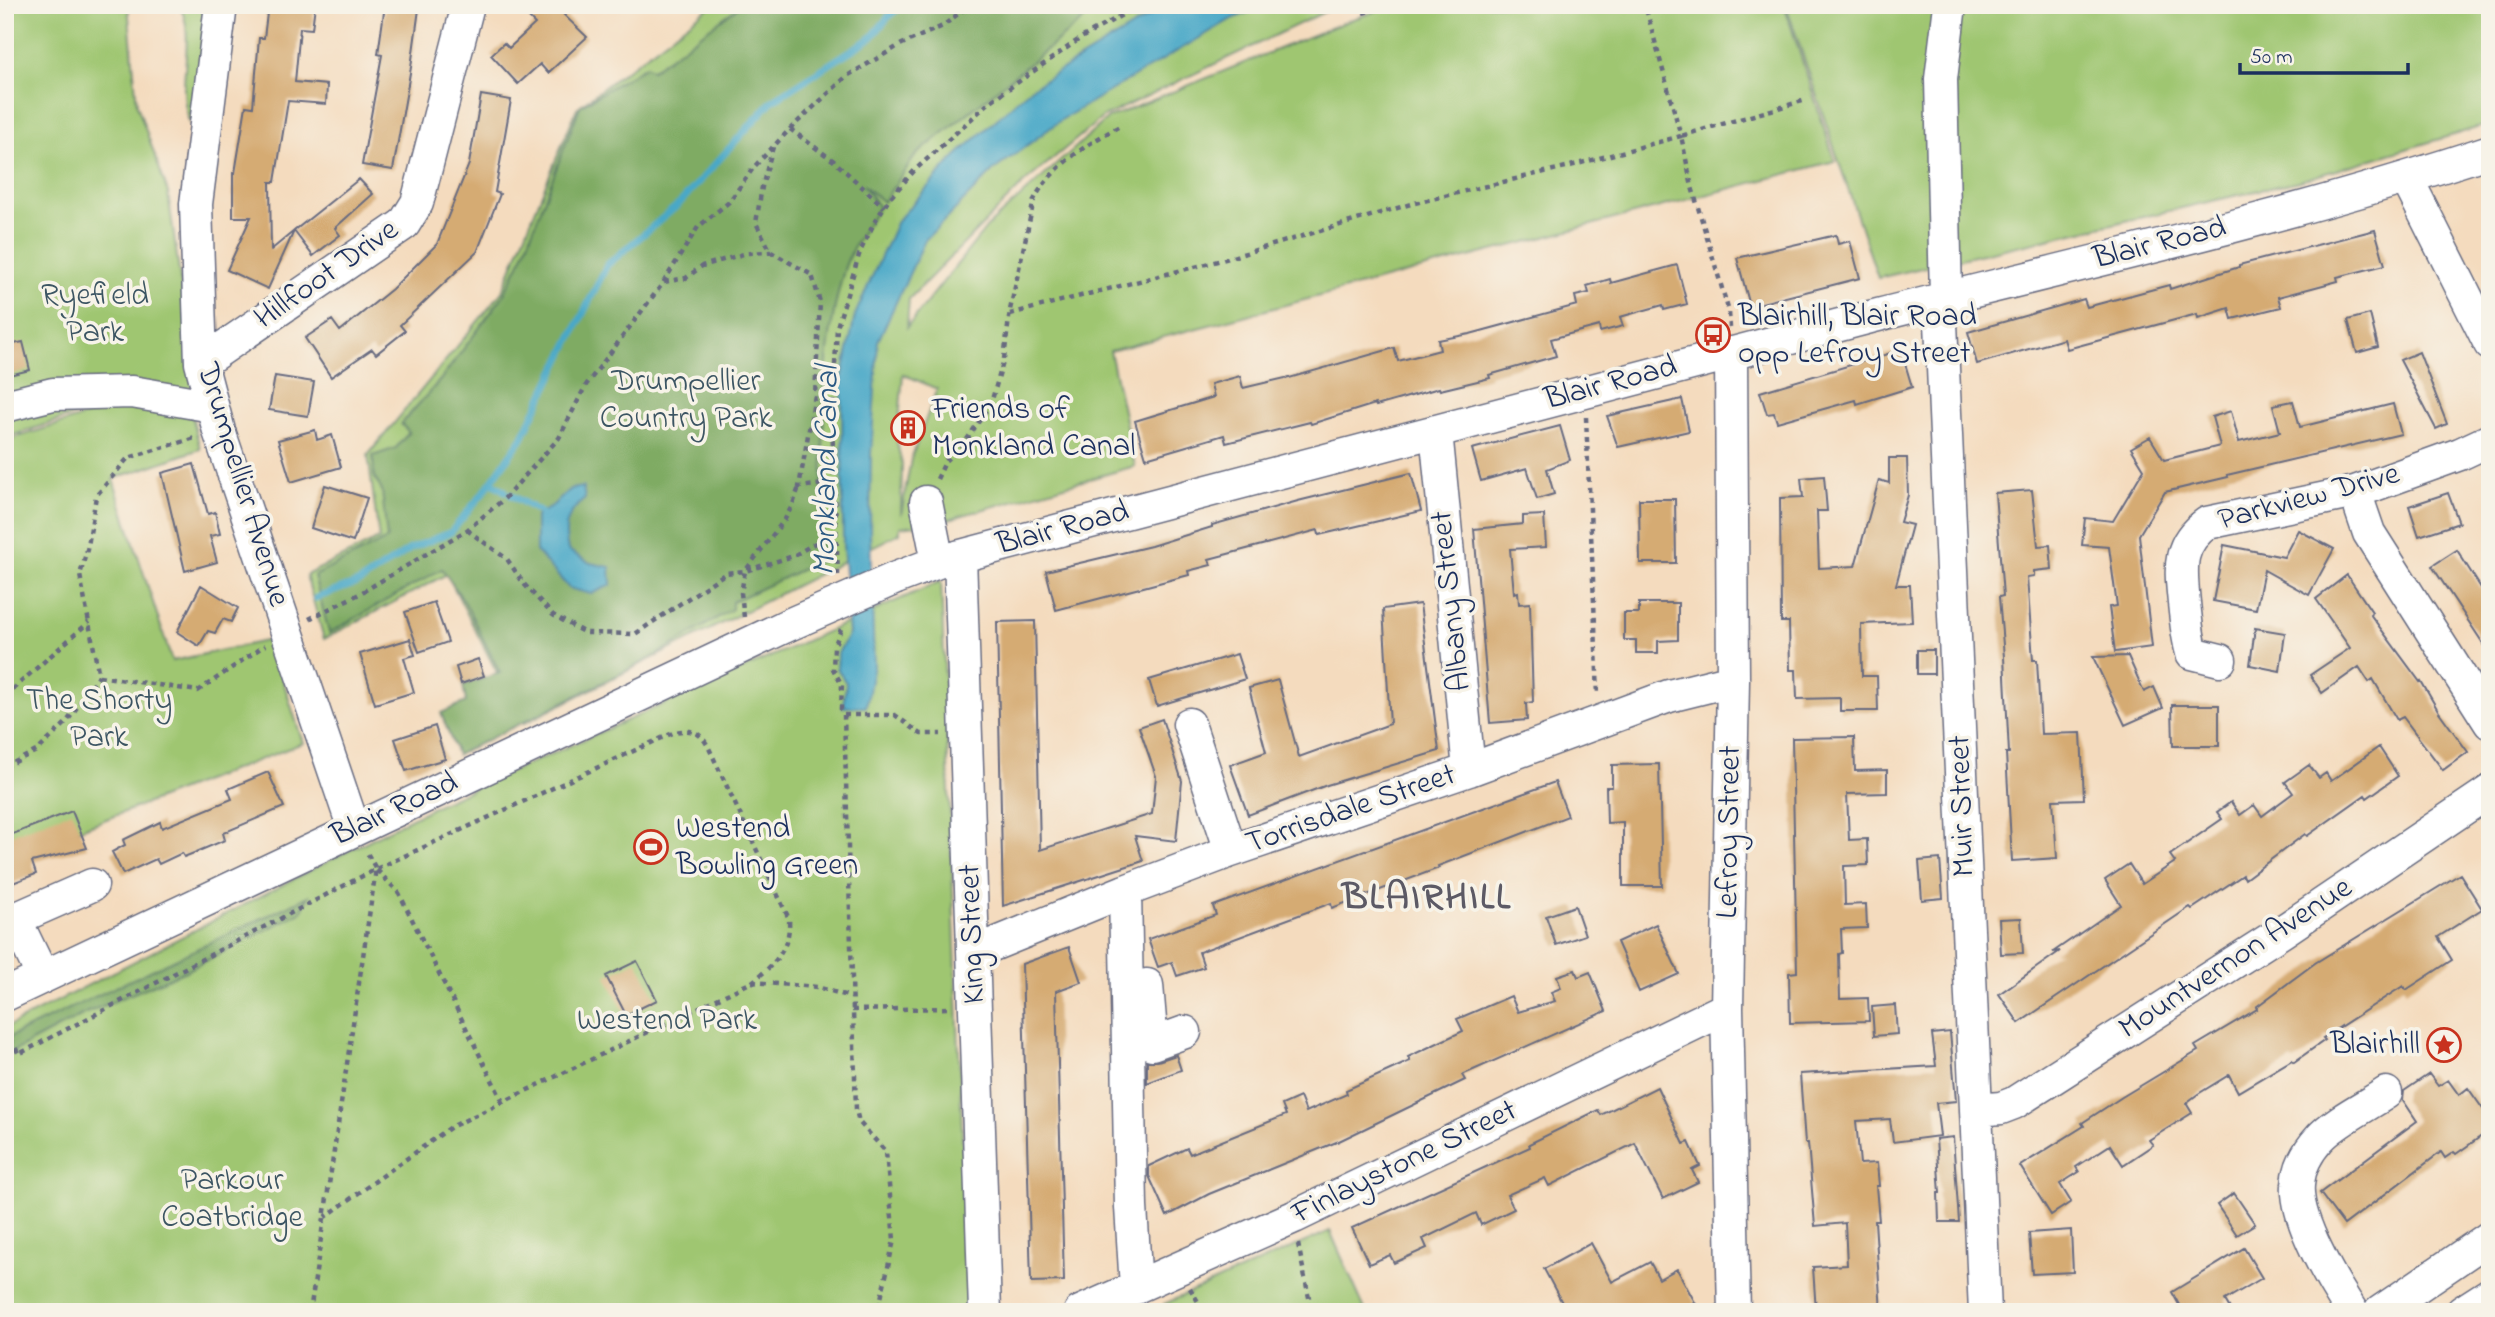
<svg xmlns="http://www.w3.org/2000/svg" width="2495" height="1317" font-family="'Indie Flower',sans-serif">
<rect width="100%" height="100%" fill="#f7f3e8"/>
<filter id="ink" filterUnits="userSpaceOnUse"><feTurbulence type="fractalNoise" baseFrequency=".0143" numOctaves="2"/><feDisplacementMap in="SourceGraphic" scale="14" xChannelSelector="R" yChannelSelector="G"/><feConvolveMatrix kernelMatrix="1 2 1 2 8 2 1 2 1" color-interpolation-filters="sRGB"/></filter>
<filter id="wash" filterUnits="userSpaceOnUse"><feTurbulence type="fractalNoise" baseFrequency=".00686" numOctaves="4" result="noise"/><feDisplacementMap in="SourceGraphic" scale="28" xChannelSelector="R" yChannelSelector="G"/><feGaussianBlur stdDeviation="1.57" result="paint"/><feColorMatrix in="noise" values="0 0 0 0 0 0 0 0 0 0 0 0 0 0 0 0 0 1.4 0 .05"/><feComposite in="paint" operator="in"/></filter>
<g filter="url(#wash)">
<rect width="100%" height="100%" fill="#f4dbbe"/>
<path fill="#9fc671" stroke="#5d7a68" stroke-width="2" fill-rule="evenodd" d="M5,5H128L137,105L168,193L190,349L195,410L120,400L5,438Z
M178,5H212L189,124C187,113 184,102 184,91C183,69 194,22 178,5Z
M712,5H1339L1103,117L1025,182L909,299L907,327L987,227L1108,118L1345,22L1392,5H1784L1835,161L1110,351L1135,466L935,523L900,527V533L523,724L447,574L324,639L306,575L379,539L368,455L502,292L577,108ZM903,374L937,389L911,459L901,515L902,464L897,443Z
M1786,5H2490V124L2299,181L1878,278Z
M114,407L192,415L200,449L113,479L172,661L270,640L303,743L65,835L5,864V441Z
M941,581L969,1312H5V1028L441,803Z
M1330,1231L1366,1312H1167L1164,1304Z"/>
<path fill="#7fab63" stroke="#4d6d60" stroke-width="2" d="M741,5H1102L916,155L883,202L863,185L879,207C867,226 852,246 845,267C816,362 825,463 822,560L732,602V609L650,659L457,755L441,713L466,702L463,685L500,673L465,603L442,569L329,633L314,576L387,539L382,491L374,476L373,456L396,448L409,432L401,424L441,379L503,296L523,256L580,106L646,66L652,70Z
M309,896L301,912L188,970L84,1014L5,1056V1039Z"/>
<path fill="#48a8c7" stroke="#326c92" stroke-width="2" d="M1168,5H1266L1230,20L1061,120L994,170L925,240L878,341L871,454L870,531L874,665L866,707H843L846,683L837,668L838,653L849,634L843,545L842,379L855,315L897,221L955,157L1030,89Z
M583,487L585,499C566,513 563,528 568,550L590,563L610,567L611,585L591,594L569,588L536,551V516L551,507L571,489Z"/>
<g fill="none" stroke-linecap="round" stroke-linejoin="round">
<path stroke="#48a8c7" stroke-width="7" d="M491,482L505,491
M511,495L541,513
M316,598L360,582L410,549L451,532L483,493L522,438L607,265L678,205L772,101L872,37L890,15L903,5"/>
</g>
<g id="blocks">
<path fill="#d5ab73" d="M268,5H315L312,29L300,28L295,82L327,85L326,104L288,101L275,182H270L271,250L294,231L268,289L227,270L251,217H233V173H235L246,106L253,107L259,38H264Z
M385,5L419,9L411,67L393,170L362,165L382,55L378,54Z
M538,5H580L564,15L587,37L548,73L540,64L518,84L491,55L504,43L509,48L535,24L527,16Z
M481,95L511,100L495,192L500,194L477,252L400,325L405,331L376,354L372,349L331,377L305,338L332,320L340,331L392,289L437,244L469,164Z
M359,179L373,194L335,228L340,235L313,256L294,231Z
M2375,230L2385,265L2337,277L2338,281L2278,297L2281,307L2232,319L2229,308L2198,318L2197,314L2067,349L2064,339L1977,364L1968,332L2084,299L2087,307L2169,285L2170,289L2239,267V265Z
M1836,235L1838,244L1850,241L1860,278L1750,306L1737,258Z
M1677,265L1687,304L1664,310L1663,305L1620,317L1623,326L1600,332L1599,326L1551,339L1556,356L1489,375L1490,378L1440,390L1439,388L1376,406L1375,404L1311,424L1310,422L1226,443L1224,435L1146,458L1135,421L1214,397L1211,384L1240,376L1243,388L1285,378L1286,379L1394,348L1398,361L1440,350L1438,340L1470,334L1577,305L1575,296L1589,293L1587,286L1610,279L1611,283Z
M2370,314L2378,347L2357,353L2348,320Z
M23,342L30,370L5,376V346Z
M1901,350L1912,387L1857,404L1856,400L1777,422L1774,413L1767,414L1760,392Z
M2419,352L2447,424L2436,429L2400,360Z
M275,376L314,382L308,416L269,410Z
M1682,399L1689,431L1618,447L1607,416Z
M2293,401L2300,427L2393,404L2401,434L2227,475L2228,477L2165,492L2139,535L2152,647L2115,652L2109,607L2117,606L2109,547L2082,545L2085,518L2113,521L2144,469L2131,448L2150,437L2164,460L2220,446L2212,417L2231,411L2239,442L2280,432L2273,405Z
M1560,426L1570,460L1547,469L1554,494L1537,499L1527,468L1481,481L1472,449Z
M315,430L317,440L332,435L341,467L291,482L278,440Z
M1889,458H1907L1908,495L1900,522L1912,525L1896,585H1910L1912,622L1861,624L1862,676H1877L1878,711H1840V698L1797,699L1796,670H1790L1789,622H1781L1780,498L1803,497L1801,478L1824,476L1827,511H1817L1819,568L1855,566L1879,480L1889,483Z
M194,464L208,514L215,512L220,534L210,536L217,562L185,571L162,473Z
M1411,473L1421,511L1319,535L1318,530L1243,550L1209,559L1211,565L1188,571L1189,575L1056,610L1046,571L1151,546L1212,527V525L1298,501Z
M325,485L367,498L353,542L311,528Z
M2032,490L2038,546L2050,545L2052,569L2034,571V576L2027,577L2033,660H2037L2041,734L2081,733L2084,799L2053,800L2057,858L2012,861L2006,753H2009L2004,657L1999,597L2003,596L1995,493Z
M2448,493L2459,523L2419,536L2409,506Z
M1639,499H1675L1676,563H1640Z
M1544,515L1546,547L1510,549L1514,593L1518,592L1519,604L1530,603L1533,702L1526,703L1527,720L1490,723L1474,529L1523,524V516Z
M2298,530L2334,549L2309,595L2264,570L2256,609L2213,601L2224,545L2284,557Z
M2457,550L2481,588L2490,583V654L2432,566Z
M2347,575L2372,612L2370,614L2420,682L2421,681L2439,712L2468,752L2443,770L2403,717L2397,720L2373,679L2369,682L2359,667L2322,693L2310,675L2350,648L2316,599Z
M201,585L238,608L231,622L223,619L215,633L208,631L199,646L177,632Z
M434,602L448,642L419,652L405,612Z
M1639,603H1678V640L1658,641V653H1636V640H1624V613H1639Z
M1420,604L1439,751L1327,785L1248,815L1230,765L1266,752L1249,688L1278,680L1299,757L1390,724L1383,609Z
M1035,621L1040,850L1152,814L1156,776L1139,727L1162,719L1182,781L1179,810L1176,841L1135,836L1143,861L1003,906L997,622Z
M2255,628L2285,633L2280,671L2250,665Z
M410,639L415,655L404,658L414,692L375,704L360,654Z
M1917,650H1934V674H1917Z
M1237,654L1245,679L1157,706L1149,680Z
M2128,656L2144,692L2154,687L2163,708L2125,725L2093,657Z
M478,659L484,676L461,684L456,667Z
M2172,705H2219V746H2173Z
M435,726L445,759L406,771L395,739Z
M1854,737L1855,771L1887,770V793L1847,794L1849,840L1867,839L1868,865L1844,866L1845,905L1866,904L1867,928L1841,929L1842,953L1839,954L1840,999L1868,998L1869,1021L1790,1023L1789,973L1797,972L1792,738Z
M2379,747L2398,776L2367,798L2365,795L2307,836L2305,834L2245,879L2243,875L2192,909L2190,907L2019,1023L1999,994L2060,951L2053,952L2121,905L2105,880L2129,864L2142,884L2175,862L2170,855L2222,819L2217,812L2231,802L2240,815L2254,805L2262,816L2293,793L2285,782L2309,765L2319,778L2326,773L2331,781Z
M1659,764L1662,886H1623V822L1607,823L1606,787H1612V765Z
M268,772L284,807L223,833L225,840L194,853L184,857L182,853L159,864L156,859L123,874L112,852L125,845L123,840L160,822L162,828L232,799L228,789Z
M1555,782L1568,816L1438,866L1439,868L1332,908L1331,903L1199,952L1204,967L1177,976L1172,962L1158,967L1148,939L1216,915L1213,906Z
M72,811L87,848L32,862L36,874L5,886V837Z
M1940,859L1943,898L1922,900L1919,861Z
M2460,874L2482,909L2438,937L2452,960L2406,990L2403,986L2323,1038L2325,1040L2294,1062L2292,1060L2238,1092L2229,1075L2198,1094L2186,1103L2192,1113L2149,1140L2153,1145L2123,1165L2110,1145L2076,1167L2079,1172L2060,1184L2071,1202L2051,1215L2020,1166L2084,1126L2082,1123L2122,1097L2198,1051L2195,1046L2257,1009L2256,1007L2315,963Z
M1575,906L1585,935L1556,945L1546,916Z
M2021,918L2023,953L2001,954L1999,919Z
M1656,924L1679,974L1639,992L1617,942Z
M1069,947L1081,982L1056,991L1064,1281L1031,1282L1022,964Z
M637,961L657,1000L626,1015L606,976Z
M1575,970L1578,977L1590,972L1606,1011L1462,1075L1465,1080L1339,1141L1209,1194L1167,1216L1149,1176V1166L1187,1148L1190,1154L1286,1115L1282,1105L1300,1097L1306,1112L1347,1094L1346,1090L1410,1061L1408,1057L1463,1031L1457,1019L1511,996L1518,1012L1555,1001L1551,992L1561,988L1557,976Z
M1895,1005L1897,1034L1874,1036L1872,1007Z
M1950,1032L1956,1101L1936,1103L1940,1136L1893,1142L1890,1119L1856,1121L1860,1164L1877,1163L1879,1186H1876L1879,1221H1875L1881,1312H1816L1813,1267L1847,1265L1845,1223L1815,1226L1808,1143H1805L1800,1074L1936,1066L1932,1034Z
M1176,1055L1181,1070L1147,1083V1061H1158Z
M2429,1074L2438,1086L2448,1080L2459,1095L2468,1088L2490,1119V1130L2456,1154L2454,1152L2445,1158L2441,1152L2344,1225L2320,1193L2417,1121L2403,1100L2404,1091Z
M1657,1087L1684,1144L1689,1142L1700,1166L1692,1170L1698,1182L1663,1199L1635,1143L1549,1186L1545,1178L1507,1195L1514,1209L1481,1225L1476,1213L1423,1239L1427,1248L1394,1263L1390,1255L1369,1264L1352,1228L1530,1147L1529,1144L1598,1110L1601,1115Z
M1953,1137L1959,1222H1939L1938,1193H1940L1936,1139Z
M2234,1193L2255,1224L2237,1235L2217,1205Z
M2071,1230L2073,1272L2032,1274L2029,1233Z
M1591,1243L1612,1282L1650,1262L1659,1279L1677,1269L1697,1306L1686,1312H1567L1544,1269Z
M2244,1248L2262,1278L2225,1300L2232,1312H2183L2172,1292Z"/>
</g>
</g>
<g filter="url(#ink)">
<use href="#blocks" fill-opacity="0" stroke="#676b80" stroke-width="2"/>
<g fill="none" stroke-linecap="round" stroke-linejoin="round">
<g stroke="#676b80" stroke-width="35">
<path id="minor" d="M221,5L196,204L201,363L219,431L354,829
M2407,179L2490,344
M1946,298L1941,79L1950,5
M1940,300L1985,1312
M1731,353L1733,680L1727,1008L1734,1312
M201,363L404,224L417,203L468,5
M5,406L53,394L132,392L201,404L211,401
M1436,431L1469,770
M2355,492L2369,533L2490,723
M926,502L938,562
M960,556L985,1312
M896,578L938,562C1250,479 1562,396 1874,316C2080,264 2288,218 2490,151
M2220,660L2192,653C2187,636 2186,620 2184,603C2181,570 2176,545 2207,523L2355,492L2460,454L2490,440
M1189,724L1231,851
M1125,891L1131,1207L1136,1288
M975,952L1125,891L1231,851L1469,770L1669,696L1733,680
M43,977L15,919L92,885
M1147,985L1152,1044L1185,1032
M5,995L786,626
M1976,1110L2001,1108L2014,1103L2283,931L2490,791
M1080,1312L1294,1217L1727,1008
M2352,1312C2333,1283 2295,1220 2298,1185C2299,1167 2308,1151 2320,1138C2334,1122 2368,1105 2386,1093
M2380,1312L2490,1237
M2462,1312L2490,1294"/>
</g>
<path stroke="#676b80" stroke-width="4.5" stroke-dasharray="5 5" stroke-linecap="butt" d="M1363,13L1391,5
M790,129L834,161L884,207
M773,147L762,187L756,223L771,252L812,275L820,302L815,395L799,487L834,483
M664,282L686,278L702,266L747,253L771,252
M1010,314L1222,260L1411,204L1570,166L1681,136L1645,5
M1730,328L1729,312L1692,187L1681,136L1806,100
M1586,417L1598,695
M937,479L946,460L966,441L991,403L1004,359L1010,310L1034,200C1050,168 1087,144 1118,127
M467,530L507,559L524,584L553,615L585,633L635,634L726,573L745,571L793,556L836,531
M838,575L832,423L837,327L860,252L875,221L890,198L915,170L991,101L1081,38L1140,5
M744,617L741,593L745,571L785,519L793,504L799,487
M309,619L359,594L467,530L505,498L559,438L586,385L663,283L698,227L729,202L754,167L790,129L847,76L902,44L943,26L969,5
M841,629L834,647L833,669L842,685L841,709L844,715L856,1110L859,1122L886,1152L894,1240L878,1312
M99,676L198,691L265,645
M5,696L89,622
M844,715H895L921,734H941
M5,767L38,750L66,723L99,676L80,575L88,546L96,496L128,458L195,438
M377,870L399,893L502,1100
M752,982L817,987L851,997
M852,1010L949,1008
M5,1031L19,1054L376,869L675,732C692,729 699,731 708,746L789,919C791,948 774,965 752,982L451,1127L325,1217
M1298,1244L1312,1312
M5,1270H7
M1190,1288L1204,1312
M310,1312L376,869L366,851"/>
<use href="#minor" stroke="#fff" stroke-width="32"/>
<g stroke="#676b80" stroke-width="35" stroke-linecap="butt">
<path id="minor-bridge" d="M786,626L896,578"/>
</g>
<use href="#minor-bridge" stroke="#fff" stroke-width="32"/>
</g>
</g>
<defs>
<g id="bus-ring" transform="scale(1.75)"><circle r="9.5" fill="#f7f3e8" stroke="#c8321e" stroke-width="1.5"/><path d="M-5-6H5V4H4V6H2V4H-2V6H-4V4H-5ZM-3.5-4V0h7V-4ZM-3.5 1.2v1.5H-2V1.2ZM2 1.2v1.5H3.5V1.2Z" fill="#c8321e"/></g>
<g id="building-ring" transform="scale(1.75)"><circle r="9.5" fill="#f7f3e8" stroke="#c8321e" stroke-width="1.5"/><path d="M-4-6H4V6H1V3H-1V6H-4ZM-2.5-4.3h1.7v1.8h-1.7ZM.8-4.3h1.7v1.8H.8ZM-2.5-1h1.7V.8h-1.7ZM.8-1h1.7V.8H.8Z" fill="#c8321e"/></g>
<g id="stadium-ring" transform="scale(1.75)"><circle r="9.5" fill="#f7f3e8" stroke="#c8321e" stroke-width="1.5"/><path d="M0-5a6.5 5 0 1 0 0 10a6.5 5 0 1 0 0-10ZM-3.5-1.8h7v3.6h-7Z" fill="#c8321e"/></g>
<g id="sight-ring" transform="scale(1.75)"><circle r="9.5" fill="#f7f3e8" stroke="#c8321e" stroke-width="1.5"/><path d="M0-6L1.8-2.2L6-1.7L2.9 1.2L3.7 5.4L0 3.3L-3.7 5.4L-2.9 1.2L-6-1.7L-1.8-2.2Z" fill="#c8321e"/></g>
</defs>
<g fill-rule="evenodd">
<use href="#bus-ring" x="1713" y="335"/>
<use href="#building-ring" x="908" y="428"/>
<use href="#stadium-ring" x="651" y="847"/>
<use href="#sight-ring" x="2444" y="1045"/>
</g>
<g text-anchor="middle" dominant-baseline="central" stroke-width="7" stroke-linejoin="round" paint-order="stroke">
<g font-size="32" fill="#1b2f5e" stroke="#f7f3e8">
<text transform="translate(2160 244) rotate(-14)">Blair Road</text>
<text transform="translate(327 275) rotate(-35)">Hillfoot Drive</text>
<text transform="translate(1611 384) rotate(-15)">Blair Road</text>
<text transform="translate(242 485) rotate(73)">Drumpellier Avenue</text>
<text transform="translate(2309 498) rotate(-15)">Parkview Drive</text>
<text transform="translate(1063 529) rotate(-15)">Blair Road</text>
<text transform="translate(1452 601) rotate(-96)">Albany Street</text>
<text transform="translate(1963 806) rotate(-92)">Muir Street</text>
<text transform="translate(395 810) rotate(-25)">Blair Road</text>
<text transform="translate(1351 810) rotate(-19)">Torrisdale Street</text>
<text transform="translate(1730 832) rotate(-89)">Lefroy Street</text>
<text transform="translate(973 934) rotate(-92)">King Street</text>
<text transform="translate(2236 959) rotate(-33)">Mountvernon Avenue</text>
<text transform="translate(1405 1163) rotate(-26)">Finlaystone Street</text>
</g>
<g font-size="32" fill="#3c5563" stroke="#f7f3e8">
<text x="95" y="296">Ryefield<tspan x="95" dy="37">Park</tspan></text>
<text x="686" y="382">Drumpellier<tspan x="686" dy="37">Country Park</tspan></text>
<text x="99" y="701">The Shorty<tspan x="99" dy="37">Park</tspan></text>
<text x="667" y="1021">Westend Park</text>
<text x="232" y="1181">Parkour<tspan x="232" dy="37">Coatbridge</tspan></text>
</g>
<g font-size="32" fill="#1b2f5e" stroke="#f7f3e8" text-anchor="start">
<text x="1738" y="317">Blairhill, Blair Road<tspan x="1738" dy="37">opp Lefroy Street</tspan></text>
<text x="932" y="410">Friends of<tspan x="932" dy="37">Monkland Canal</tspan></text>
<text x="676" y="829">Westend<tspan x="676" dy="37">Bowling Green</tspan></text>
<text x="2420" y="1045" text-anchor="end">Blairhill</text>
</g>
<g font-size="33" font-style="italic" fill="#2b5983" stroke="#f7f3e8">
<text transform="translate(827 471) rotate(-89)">Monkland Canal</text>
</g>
<g font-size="38" font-weight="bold" letter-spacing="2" fill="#5c5a65" stroke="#f7f3e8">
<text x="1427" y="899">BLAIRHILL</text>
</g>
</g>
<rect width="2495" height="1317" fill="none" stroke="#f7f3e8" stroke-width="28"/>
<path d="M2240 63v10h168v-10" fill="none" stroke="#1b2f5e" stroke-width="3.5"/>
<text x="2250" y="63" font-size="21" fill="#1b2f5e" stroke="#f7f3e8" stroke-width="5" paint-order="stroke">50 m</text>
</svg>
